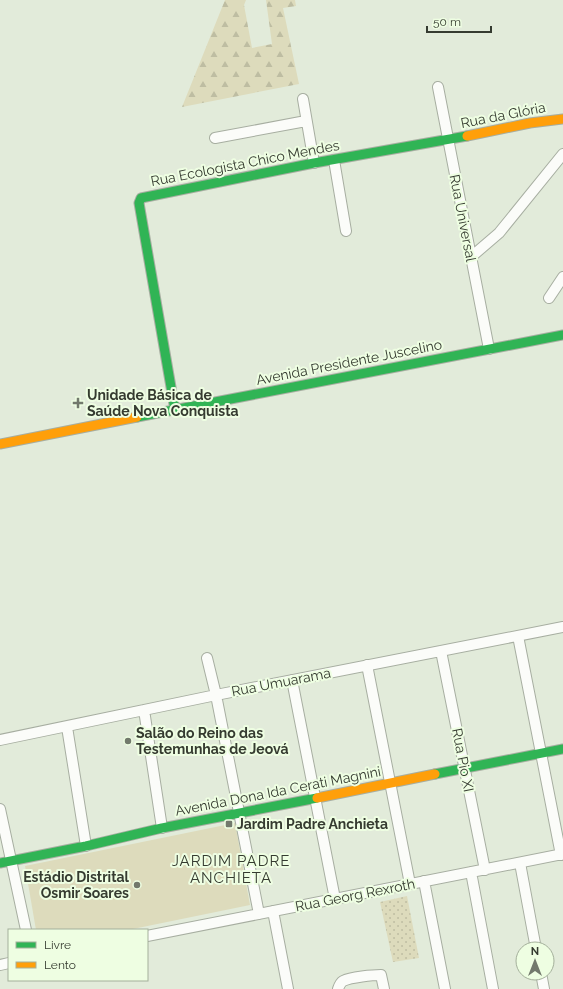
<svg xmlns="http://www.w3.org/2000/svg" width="563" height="989" font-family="Raleway,sans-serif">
<defs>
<pattern id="grass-dots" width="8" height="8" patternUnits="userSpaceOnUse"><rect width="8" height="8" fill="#dddbbc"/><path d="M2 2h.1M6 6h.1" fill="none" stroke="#bebda2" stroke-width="1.8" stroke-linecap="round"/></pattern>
<pattern id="forest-firs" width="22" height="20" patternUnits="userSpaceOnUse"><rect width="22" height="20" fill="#dddbbc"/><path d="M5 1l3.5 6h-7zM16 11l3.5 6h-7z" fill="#bebda2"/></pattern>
</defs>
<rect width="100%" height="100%" fill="#e2ebda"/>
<path fill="url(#grass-dots)" d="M407,896L419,958L393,962L380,902Z"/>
<path fill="url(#forest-firs)" d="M225,0H246L244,5L252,48L272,44L266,0H295L296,6L283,8L299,84L182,107Z"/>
<path fill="#dddbbc" d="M235,823L250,905L128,930H36L25,866Z"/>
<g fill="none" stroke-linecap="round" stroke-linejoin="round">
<g stroke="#a7aea1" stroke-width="12">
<path id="street" d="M438,87L489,349
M303,99L314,163
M215,138L306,121
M334,160L346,231
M471,257L499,233L563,154
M549,298L563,277
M518,636L561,855
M441,651L485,870
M207,658L216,695L259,914
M367,665L410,884
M292,680L335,899
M144,710L162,828
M67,727L86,846
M0,740L216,695L563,627
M0,809L26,930
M520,863L536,949
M471,872L493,989
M424,881L445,989
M273,911L288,989
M147,936L563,854
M0,965L9,963
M541,973L544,989
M338,989C339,986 340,983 343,981C351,977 373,975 381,975L384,989"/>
</g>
<g stroke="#a7aea1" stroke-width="11">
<path id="fast" d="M175,410L139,203L141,198L314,163L467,136
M137,417L563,335
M435,774L563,749
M0,863L86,846L162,828L317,798"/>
</g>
<g stroke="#a7aea1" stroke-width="11">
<path id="slow" d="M467,136L530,123L563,119
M0,444L137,417
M317,798L435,774"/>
</g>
<use href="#street" stroke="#fbfcf9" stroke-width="10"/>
<use href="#fast" stroke="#30b455" stroke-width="9"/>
<use href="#slow" stroke="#ff9f0a" stroke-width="9"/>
</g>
<g fill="#72796c" stroke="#eefee2" stroke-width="1.5">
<path d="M76 397h4v4h4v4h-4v4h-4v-4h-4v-4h4z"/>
<circle cx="128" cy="741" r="4"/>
<rect x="225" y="820" width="8" height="8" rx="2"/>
<circle cx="137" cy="885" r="4"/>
</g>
<g text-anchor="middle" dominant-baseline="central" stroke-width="4" stroke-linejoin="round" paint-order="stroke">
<g font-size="14" fill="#353b30" stroke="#eefee2">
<text transform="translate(503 115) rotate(-11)">Rua da Glória</text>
<text transform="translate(245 163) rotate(-11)">Rua Ecologista Chico Mendes</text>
<text transform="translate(463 218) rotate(79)">Rua Universal</text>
<text transform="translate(349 362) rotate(-11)">Avenida Presidente Juscelino</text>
<text transform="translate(281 682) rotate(-11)">Rua Umuarama</text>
<text transform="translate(463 760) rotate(79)">Rua Pio XI</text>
<text transform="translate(278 791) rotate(-11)">Avenida Dona Ida Cerati Magnini</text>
<text transform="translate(355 895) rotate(-11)">Rua Georg Rexroth</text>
</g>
<g font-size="14" font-weight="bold" fill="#353b30" stroke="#eefee2" text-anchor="start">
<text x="87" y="395">Unidade Básica de<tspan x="87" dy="16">Saúde Nova Conquista</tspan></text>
<text x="136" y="733">Salão do Reino das<tspan x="136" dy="16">Testemunhas de Jeová</tspan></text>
<text x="237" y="824">Jardim Padre Anchieta</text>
<text x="129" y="877" text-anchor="end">Estádio Distrital<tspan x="129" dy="16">Osmir Soares</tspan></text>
</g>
<g font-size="15" letter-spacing="1" fill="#353b30" stroke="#eefee2">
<text x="231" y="861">JARDIM PADRE<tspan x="231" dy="17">ANCHIETA</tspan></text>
</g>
</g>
<rect x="8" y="929" width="140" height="52" fill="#eefee2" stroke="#a4b09b"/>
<rect x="16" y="942" width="20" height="6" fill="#30b455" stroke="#a4b09b"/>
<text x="44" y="949" font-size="12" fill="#353b30">Livre</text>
<rect x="16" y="962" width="20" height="6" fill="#ff9f0a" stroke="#a4b09b"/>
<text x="44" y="969" font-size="12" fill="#353b30">Lento</text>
<g transform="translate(535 961)"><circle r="19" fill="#eefee2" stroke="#a4b09b"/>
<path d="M0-3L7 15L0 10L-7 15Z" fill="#72796c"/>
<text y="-6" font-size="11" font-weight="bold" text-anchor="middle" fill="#353b30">N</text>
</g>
<path d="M427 26v6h64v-6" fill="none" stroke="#353b30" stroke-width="2"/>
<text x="433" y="26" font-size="12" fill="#353b30" stroke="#eefee2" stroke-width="3" paint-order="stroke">50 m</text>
</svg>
